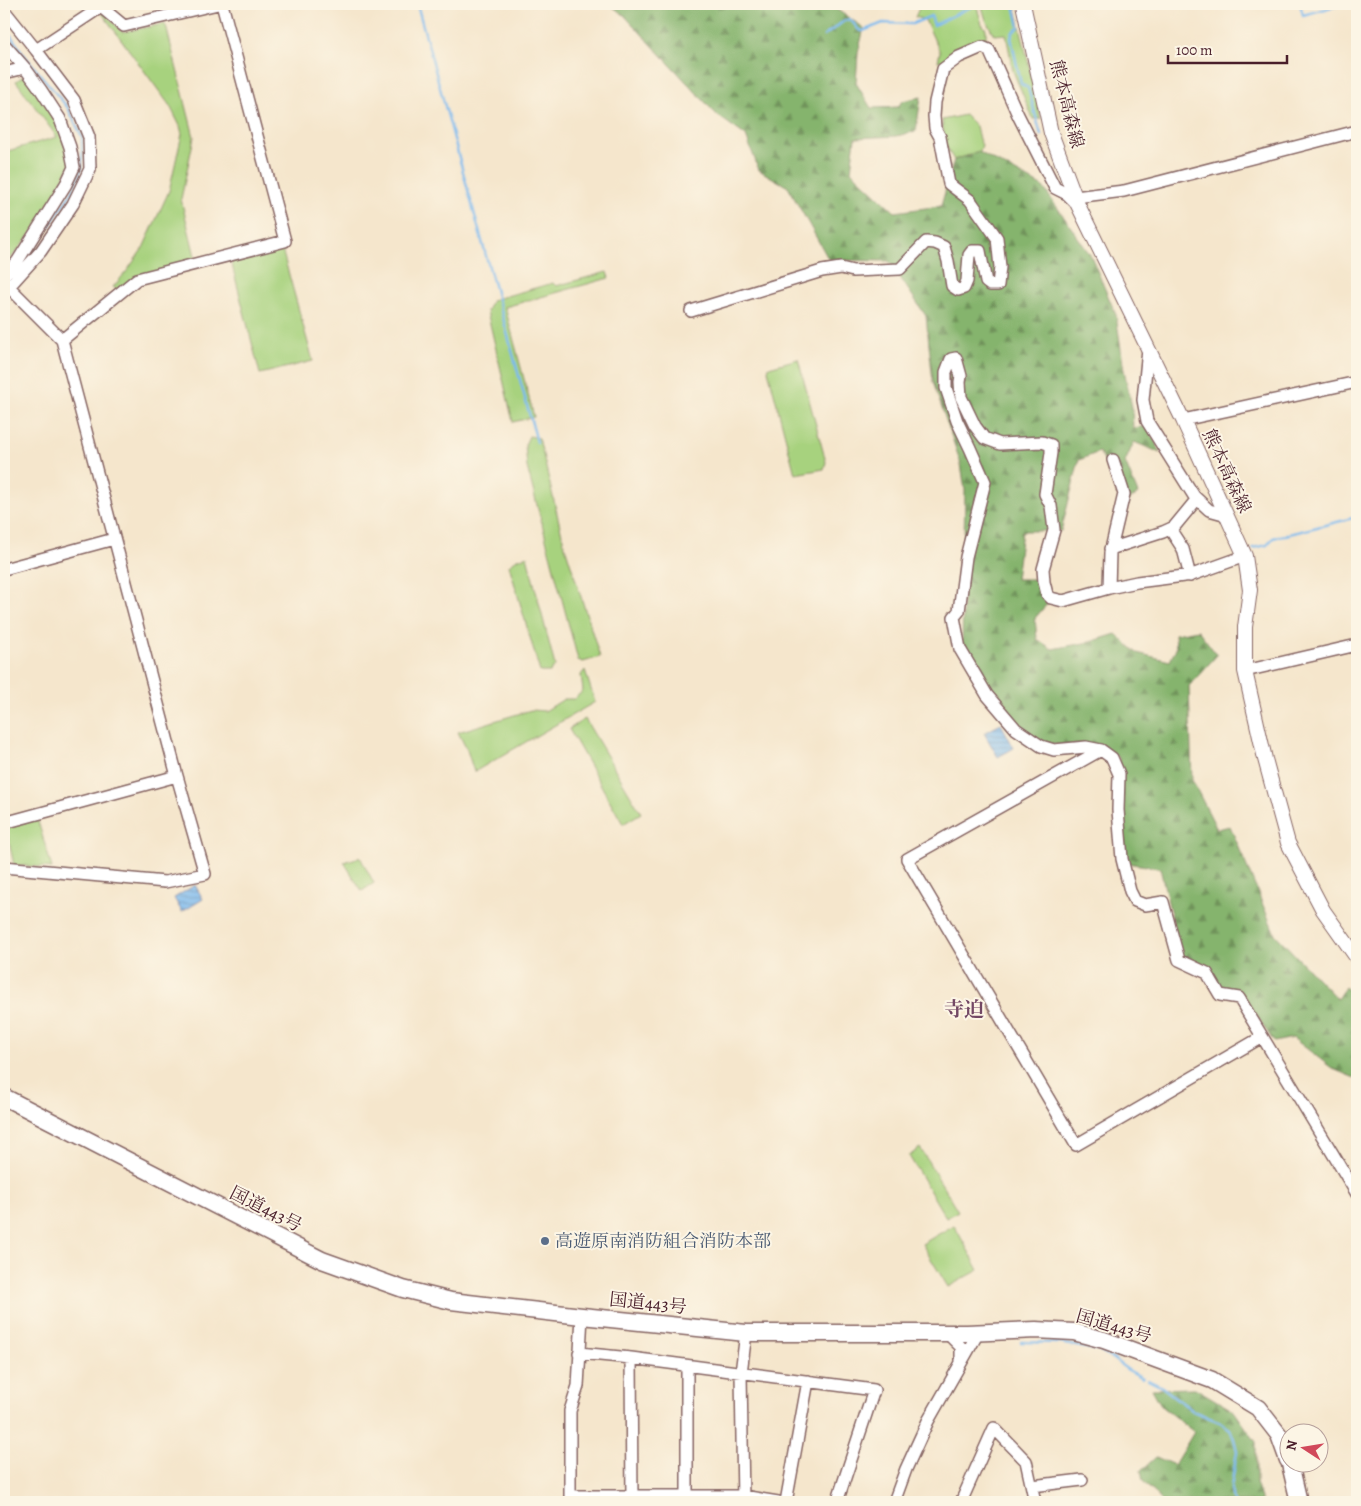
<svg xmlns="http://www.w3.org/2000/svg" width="1361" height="1506" font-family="Alegreya,'Noto Serif JP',serif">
<defs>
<pattern id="forest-firs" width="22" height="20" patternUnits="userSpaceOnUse" patternTransform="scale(1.25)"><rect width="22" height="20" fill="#85b46d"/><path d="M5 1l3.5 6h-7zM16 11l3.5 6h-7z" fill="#6f925a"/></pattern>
<pattern id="water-rules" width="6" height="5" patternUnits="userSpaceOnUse" patternTransform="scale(1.25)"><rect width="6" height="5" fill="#7bb9ee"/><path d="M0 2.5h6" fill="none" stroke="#6796c1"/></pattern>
</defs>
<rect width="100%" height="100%" fill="#fcf5e5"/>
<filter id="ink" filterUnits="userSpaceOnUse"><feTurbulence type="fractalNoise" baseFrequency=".02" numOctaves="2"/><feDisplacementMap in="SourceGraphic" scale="10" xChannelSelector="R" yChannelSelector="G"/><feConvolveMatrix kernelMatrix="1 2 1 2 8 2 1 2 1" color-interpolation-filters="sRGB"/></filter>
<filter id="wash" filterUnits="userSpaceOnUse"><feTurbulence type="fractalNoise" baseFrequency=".0096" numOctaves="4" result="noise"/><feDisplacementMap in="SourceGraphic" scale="20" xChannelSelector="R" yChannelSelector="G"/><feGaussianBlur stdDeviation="1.12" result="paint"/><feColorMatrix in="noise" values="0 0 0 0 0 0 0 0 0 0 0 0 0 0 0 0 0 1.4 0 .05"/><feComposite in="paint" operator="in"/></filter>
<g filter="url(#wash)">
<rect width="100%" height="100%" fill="#f5e6cc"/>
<path fill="#a7d27e" stroke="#787854" d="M921,4H976L982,24L986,29V41L946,61H938L940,52L925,20L915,17Z
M981,4H1015L1041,119H1033L1013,71L1006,34L994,35L986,20Z
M101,12L105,13L122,32L164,24L166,26L194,137L181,199L196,260L118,290L113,287L127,271L143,248L169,191L182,134L180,126L170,106Z
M25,75L56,120L71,164L34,230L4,267V152L57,137L16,81Z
M965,115L976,126L979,139L982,145L980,152L954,160L945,145L942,120Z
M281,246L313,361L260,374L231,261Z
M607,272L609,278L505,307L534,417L513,422L487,311L492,300L553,283L556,286Z
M798,359L826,462L824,469L795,474L768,370L769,367Z
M529,436L539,438L564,543L600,657L583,662L578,660L527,467L525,445Z
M527,556L555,666L550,672H540L509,565L517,559Z
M585,670L595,702L474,772L467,750L458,732L531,710L545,711L564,699H574L583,691L581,675Z
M585,719L641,813L623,824L569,729Z
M37,818L52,868L14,865L6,828Z
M360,857L374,883L362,891L344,862Z
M920,1148L958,1211L946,1218L909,1156Z
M954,1225L979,1270L948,1287L922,1244Z"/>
<path fill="url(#forest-firs)" stroke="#686a4c" d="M609,4H842L836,9L864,28L858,53L856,83L871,108L898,107L902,101L921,97L916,131L897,136L855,138L851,171L895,212L941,206L954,160L979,152L1043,187L1091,256L1116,315L1124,370L1132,407L1133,428L1147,426L1161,453L1134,442L1125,462L1138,494L1128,501L1099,452L1079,460L1061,531H1022L1016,579H1040L1048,603L1035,618L1037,639L1052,649L1090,642L1116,634L1137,653L1170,661L1176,648L1175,634L1198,630L1217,655L1189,686L1192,780L1217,829L1230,826L1275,934L1337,999L1345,987L1357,998L1352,1012L1357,1017V1079L1333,1069L1293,1038L1274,1042L1243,995L1223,991L1181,957L1160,868L1127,863L1121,808L1119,758L1099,745H1058L1040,742L1017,726L989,692L962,648L965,490L961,464L933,382L926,316L889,261L829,260L788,187L759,170L746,136L717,115L624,15Z
M1195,1388L1234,1411L1256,1442V1483L1262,1502H1162L1143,1481L1141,1471L1156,1457L1174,1465L1194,1432L1162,1407L1152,1389Z"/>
<path fill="url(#water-rules)" stroke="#626c8c" d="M1001,724L1014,748L998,757L984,733Z
M195,885L203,899L182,912L174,898Z"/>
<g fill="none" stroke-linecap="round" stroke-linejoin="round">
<path stroke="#7bb9ee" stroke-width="2.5" d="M417,4L537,442
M1014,4L1019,27L1013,32L1011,38L1021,84L1028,88L1041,135
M1300,4L1303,15L1344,4
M4,26L25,56L68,108L82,137V168L72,192L26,260
M824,36L844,21L850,19L859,30L863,31L883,23L912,24L931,16L934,25L975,5V4
M1253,548L1267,545L1273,538L1357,517
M1021,1342L1060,1343L1097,1350L1113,1359L1128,1370L1143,1378
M1148,1380L1162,1387L1193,1411L1220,1422L1230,1429L1234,1439L1237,1451L1231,1488L1233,1502"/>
</g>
</g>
<g filter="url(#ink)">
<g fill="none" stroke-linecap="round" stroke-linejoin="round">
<g stroke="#866563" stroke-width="14">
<path id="minor" d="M4,10L36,50
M4,44L25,68
M4,73L25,68L41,90L60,119L70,147L74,167L66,184L17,262L4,275
M1075,197L1124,191L1357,131
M4,279L9,287L62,340L177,776L205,874L165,882L4,867
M5,291L41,251L73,204L90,169L89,137L74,100L36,50L101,7L124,26L218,4
M691,311L822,271L841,268L853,271L900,269L926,242L935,243L944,247L948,261L952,286L958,290L964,288L967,281L969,255L972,251H980L986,282L990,285H998L1000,267L997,238L970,200L949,184L940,137L935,128L934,116L935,102L943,69L959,57L982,47L989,50L1018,115L1055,188L1067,194L1077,204
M62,340L137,279L285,241L222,4
M1148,349L1143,400L1147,421L1194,496L1209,510L1227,515
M1183,420L1357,382
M1170,529L1183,549L1190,576
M1110,549L1163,532L1174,527L1197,499
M1245,556L1192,575L1137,582L1109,588L1063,601L1051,598L1047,594L1044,582L1043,569L1054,530L1051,506L1045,494L1051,453V445L1042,442L1000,444L984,438L975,426L961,397L960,382L961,376L956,358L951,359L946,372V388L957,421L970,448L985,482L966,557L959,611L954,617L960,649L987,695L1016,729L1041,746L1054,750L1086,747L1101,750L1112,758L1119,774L1118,810L1122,859L1130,891L1135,901L1145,905L1163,902L1179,960L1207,973L1220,995L1239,998L1357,1194
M4,569L114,539
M1109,588L1110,553L1124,494L1113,460
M1245,671L1357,645
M1101,750L907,859L1076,1145L1262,1037
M4,823L177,776
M947,1333L961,1347V1361
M579,1353L631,1358L874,1390L837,1502
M631,1358L632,1502
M687,1366V1501
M1032,1486L1082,1480
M570,1496H743L778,1502
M570,1502V1411L578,1386L582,1316
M743,1502L741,1373L746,1333
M786,1502L808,1381
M894,1502L906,1469L928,1421L978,1333
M961,1502L994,1428L1026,1461L1035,1502"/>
</g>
<g stroke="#866563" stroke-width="16">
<path id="major" d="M1023,4L1051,133L1078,205L1183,420L1245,556L1250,590L1245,627V671L1265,759L1288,843L1323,910L1357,958"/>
</g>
<g stroke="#866563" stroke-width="19">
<path id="highway" d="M4,1097L322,1260L403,1289L451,1301L582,1316L746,1333H967L1036,1330L1074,1332L1104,1340L1212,1380L1258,1408L1279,1435L1288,1460
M1290,1464L1299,1502"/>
</g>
<use href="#minor" stroke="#fff" stroke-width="11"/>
<use href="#major" stroke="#fff" stroke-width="14"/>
<use href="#highway" stroke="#fff" stroke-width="16"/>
</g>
</g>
<circle fill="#5c6f8a" stroke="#fcf5e5" stroke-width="2" cx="545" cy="1241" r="5"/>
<g text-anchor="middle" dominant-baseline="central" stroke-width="4" stroke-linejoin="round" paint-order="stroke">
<g font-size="18" fill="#4a1f2b" stroke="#fcf5e5">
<text transform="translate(1067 104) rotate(76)">熊本高森線</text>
<text transform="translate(1227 471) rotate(65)">熊本高森線</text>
<text transform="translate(266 1209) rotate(27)">国道443号</text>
<text transform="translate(648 1303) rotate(6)">国道443号</text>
<text transform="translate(1114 1326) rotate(16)">国道443号</text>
</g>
<g font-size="18" fill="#4e5e75" stroke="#fcf5e5" text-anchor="start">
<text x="555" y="1241">高遊原南消防組合消防本部</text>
</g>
<g font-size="20" font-weight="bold" fill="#734865" stroke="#fcf5e5">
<text x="964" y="1009">寺迫</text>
</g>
</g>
<rect width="1361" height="1506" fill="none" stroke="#fcf5e5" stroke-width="20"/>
<g transform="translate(1304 1448) rotate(282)"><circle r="24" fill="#fcf5e5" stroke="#b59f9b"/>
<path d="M0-4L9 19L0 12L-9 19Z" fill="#d1495b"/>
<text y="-8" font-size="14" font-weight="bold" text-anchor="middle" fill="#4a1f2b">N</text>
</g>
<path d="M1168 55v8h119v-8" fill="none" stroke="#4a1f2b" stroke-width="2.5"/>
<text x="1176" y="55" font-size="15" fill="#4a1f2b" stroke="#fcf5e5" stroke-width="4" paint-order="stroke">100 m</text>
</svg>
